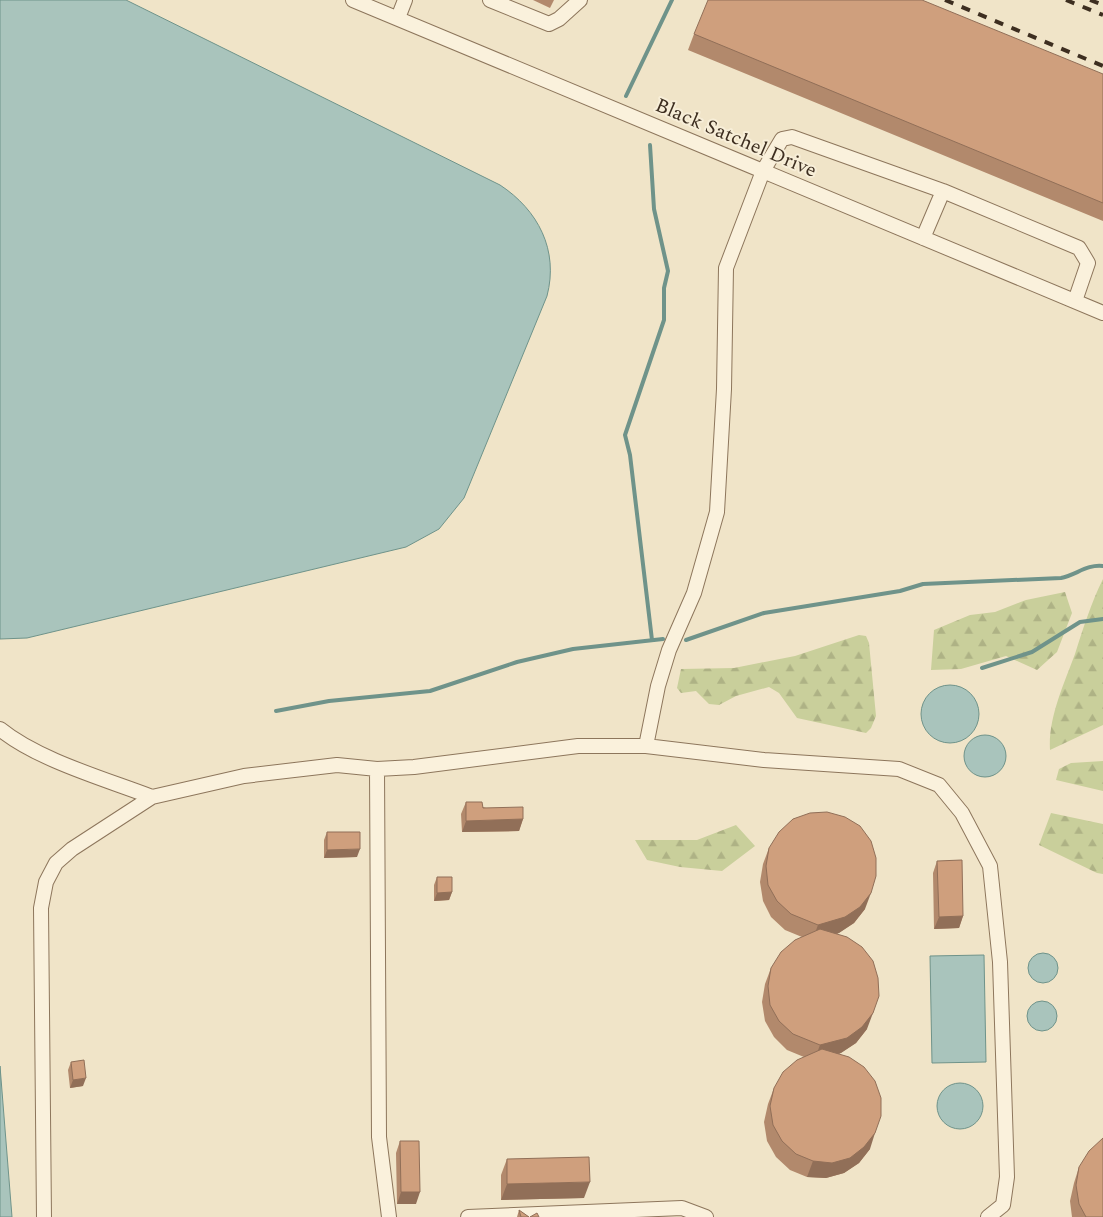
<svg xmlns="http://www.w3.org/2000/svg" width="1103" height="1217" font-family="Spectral,serif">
<defs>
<pattern id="forest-firs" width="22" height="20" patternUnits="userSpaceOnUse" patternTransform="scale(1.25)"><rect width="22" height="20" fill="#c9cf9b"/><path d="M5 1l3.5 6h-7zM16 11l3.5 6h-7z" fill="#aeb285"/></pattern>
</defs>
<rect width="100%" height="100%" fill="#f0e4c8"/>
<path fill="url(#forest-firs)" d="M1103,579V725L1050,750C1048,718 1064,684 1075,654C1083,629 1091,603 1103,579Z
M1065,592L1072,613L1057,652L1037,670L1006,656L961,669L931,670L934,630L970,615L995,612L1026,600Z
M859,635L866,636L869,643L876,716L871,728L866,733L797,718L779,693L769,687L736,696L719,705L709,704L696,691L681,693L677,688L681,669L734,668L795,656Z
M1103,761V791L1056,780L1059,769L1071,763Z
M1051,813L1103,824V874L1097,873L1039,845Z
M736,825L755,846L722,871L680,867L647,860L635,840H697Z"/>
<path fill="#a9c4bc" stroke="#6f938a" d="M0,0H126L500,185C538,210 559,250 547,296L464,498L439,529L406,547L27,638L0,639Z
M921 714a29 29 0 1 1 58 0a29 29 0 1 1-58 0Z
M964 756a21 21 0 1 1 42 0a21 21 0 1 1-42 0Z
M1028 968a15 15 0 1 1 30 0a15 15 0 1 1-30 0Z
M984,955L986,1062L932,1063L930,956Z
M1027 1016a15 15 0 1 1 30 0a15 15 0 1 1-30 0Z
M0,1066L12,1217H0Z
M937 1106a23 23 0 1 1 46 0a23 23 0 1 1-46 0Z"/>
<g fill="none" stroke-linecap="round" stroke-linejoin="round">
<path stroke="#6f938a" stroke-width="4" d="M626,96L672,0
M650,145L654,209L668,271L664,288V320L625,435L630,455L652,640
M686,640L764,613L900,591L923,584L1061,578C1076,575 1087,564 1103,566
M982,668L1032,652L1080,622L1103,619
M276,711L329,701L430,691L517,662L573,649L663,639"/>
<g stroke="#8d765c" stroke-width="16">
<path id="minor" d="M353,0L1103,313
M490,0L549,24L559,19L580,0
M398,18L405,0
M943,191L1079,248L1088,263L1075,301
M0,729C38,760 105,779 152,797
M646,746L658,686L669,650L694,593L717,512L724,389L726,268L763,171L782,139L792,137L943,191L923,238
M44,1217L41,908L46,882L56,863L72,849L152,797L244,776L337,765L377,769
M389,1217L379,1137L377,769L414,767L578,746H646L764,760L899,769L939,785L962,813L990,866L1000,962L1007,1177L1003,1205L988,1217
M468,1217L682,1208L706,1217"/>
</g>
<use href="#minor" stroke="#faf1dc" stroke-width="14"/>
<path stroke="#3d2e20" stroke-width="4" stroke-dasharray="9 9" stroke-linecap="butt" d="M945,0L1103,66
M1066,0L1103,15
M1090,0L1103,5"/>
</g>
<path fill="#b2896c" d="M533,0H554L550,8Z
M694,34L1103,74V221L688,50Z
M466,802L523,819L519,831L462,832L461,814Z
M327,832L357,857L324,858V840Z
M769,848L865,909L854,923L837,934L867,1029L856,1043L839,1054L870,1149L859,1163L844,1173L826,1178L807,1177L790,1170L776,1157L767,1141L764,1122L768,1104L774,1088L804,1057L787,1050L774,1037L765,1021L762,1002L765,984L771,968L802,937L785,930L771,917L763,901L760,882L763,864Z
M937,861L963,916L959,928L934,929L933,873Z
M437,877L452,892L449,900L434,901V885Z
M71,1062L83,1086L70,1088L68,1070Z
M400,1141L416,1204H397L396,1153Z
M507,1159L584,1198L501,1200V1175Z
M1079,1167L1103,1217H1072L1070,1201L1074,1183Z
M519,1210L529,1217H517Z"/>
<path fill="#916f58" d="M523,819L519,831L462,832L466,821Z
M360,849L357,857L324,858L327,850Z
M452,892L449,900L434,901L437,893Z
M871,893L865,909L854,923L839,933L812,941L818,925Z
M963,916L959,928L934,929L939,917Z
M873,1013L867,1029L856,1043L841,1053L814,1061L820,1045Z
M86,1078L83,1086L70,1088L73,1080Z
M875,1133L870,1149L859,1163L844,1173L826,1178L807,1177L813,1161Z
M590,1182L584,1198L501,1200L507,1184Z
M401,1192H420L416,1204H397Z"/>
<path fill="#cf9f7d" stroke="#916f58" d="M708,0H922L1103,74V203L694,34Z
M466,802H482L483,808L523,807V819L466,821Z
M827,812L845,817L860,826L871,841L876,858V876L871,893L860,907L845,917L818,925L791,914L777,901L768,885L766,866L769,848L779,832L793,819L810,813Z
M327,832H360V849L327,850Z
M962,860L963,916L939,917L937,861Z
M437,877H452V892L437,893Z
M820,929L847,937L862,947L873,961L878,978L879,996L873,1013L862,1027L847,1038L820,1045L793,1034L779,1021L770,1005L768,986L771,968L781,952L795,940Z
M822,1049L849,1057L864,1067L875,1081L881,1098V1116L875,1133L864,1147L850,1158L832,1163L813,1161L796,1154L782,1141L773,1125L770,1106L774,1088L783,1072L797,1060Z
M84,1060L86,1078L73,1080L71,1062Z
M1103,1138V1217H1086L1079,1204L1076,1185L1079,1167L1089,1151Z
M400,1141H419L420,1192H401Z
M589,1157L590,1182L507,1184V1159Z
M519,1210L529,1217H521Z
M537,1213L539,1217H530Z"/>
<g text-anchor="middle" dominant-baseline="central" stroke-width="4" stroke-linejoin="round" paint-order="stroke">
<g font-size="20" fill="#3d2e20" stroke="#f7eed8">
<text transform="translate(736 138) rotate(23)">Black Satchel Drive</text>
</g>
</g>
</svg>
